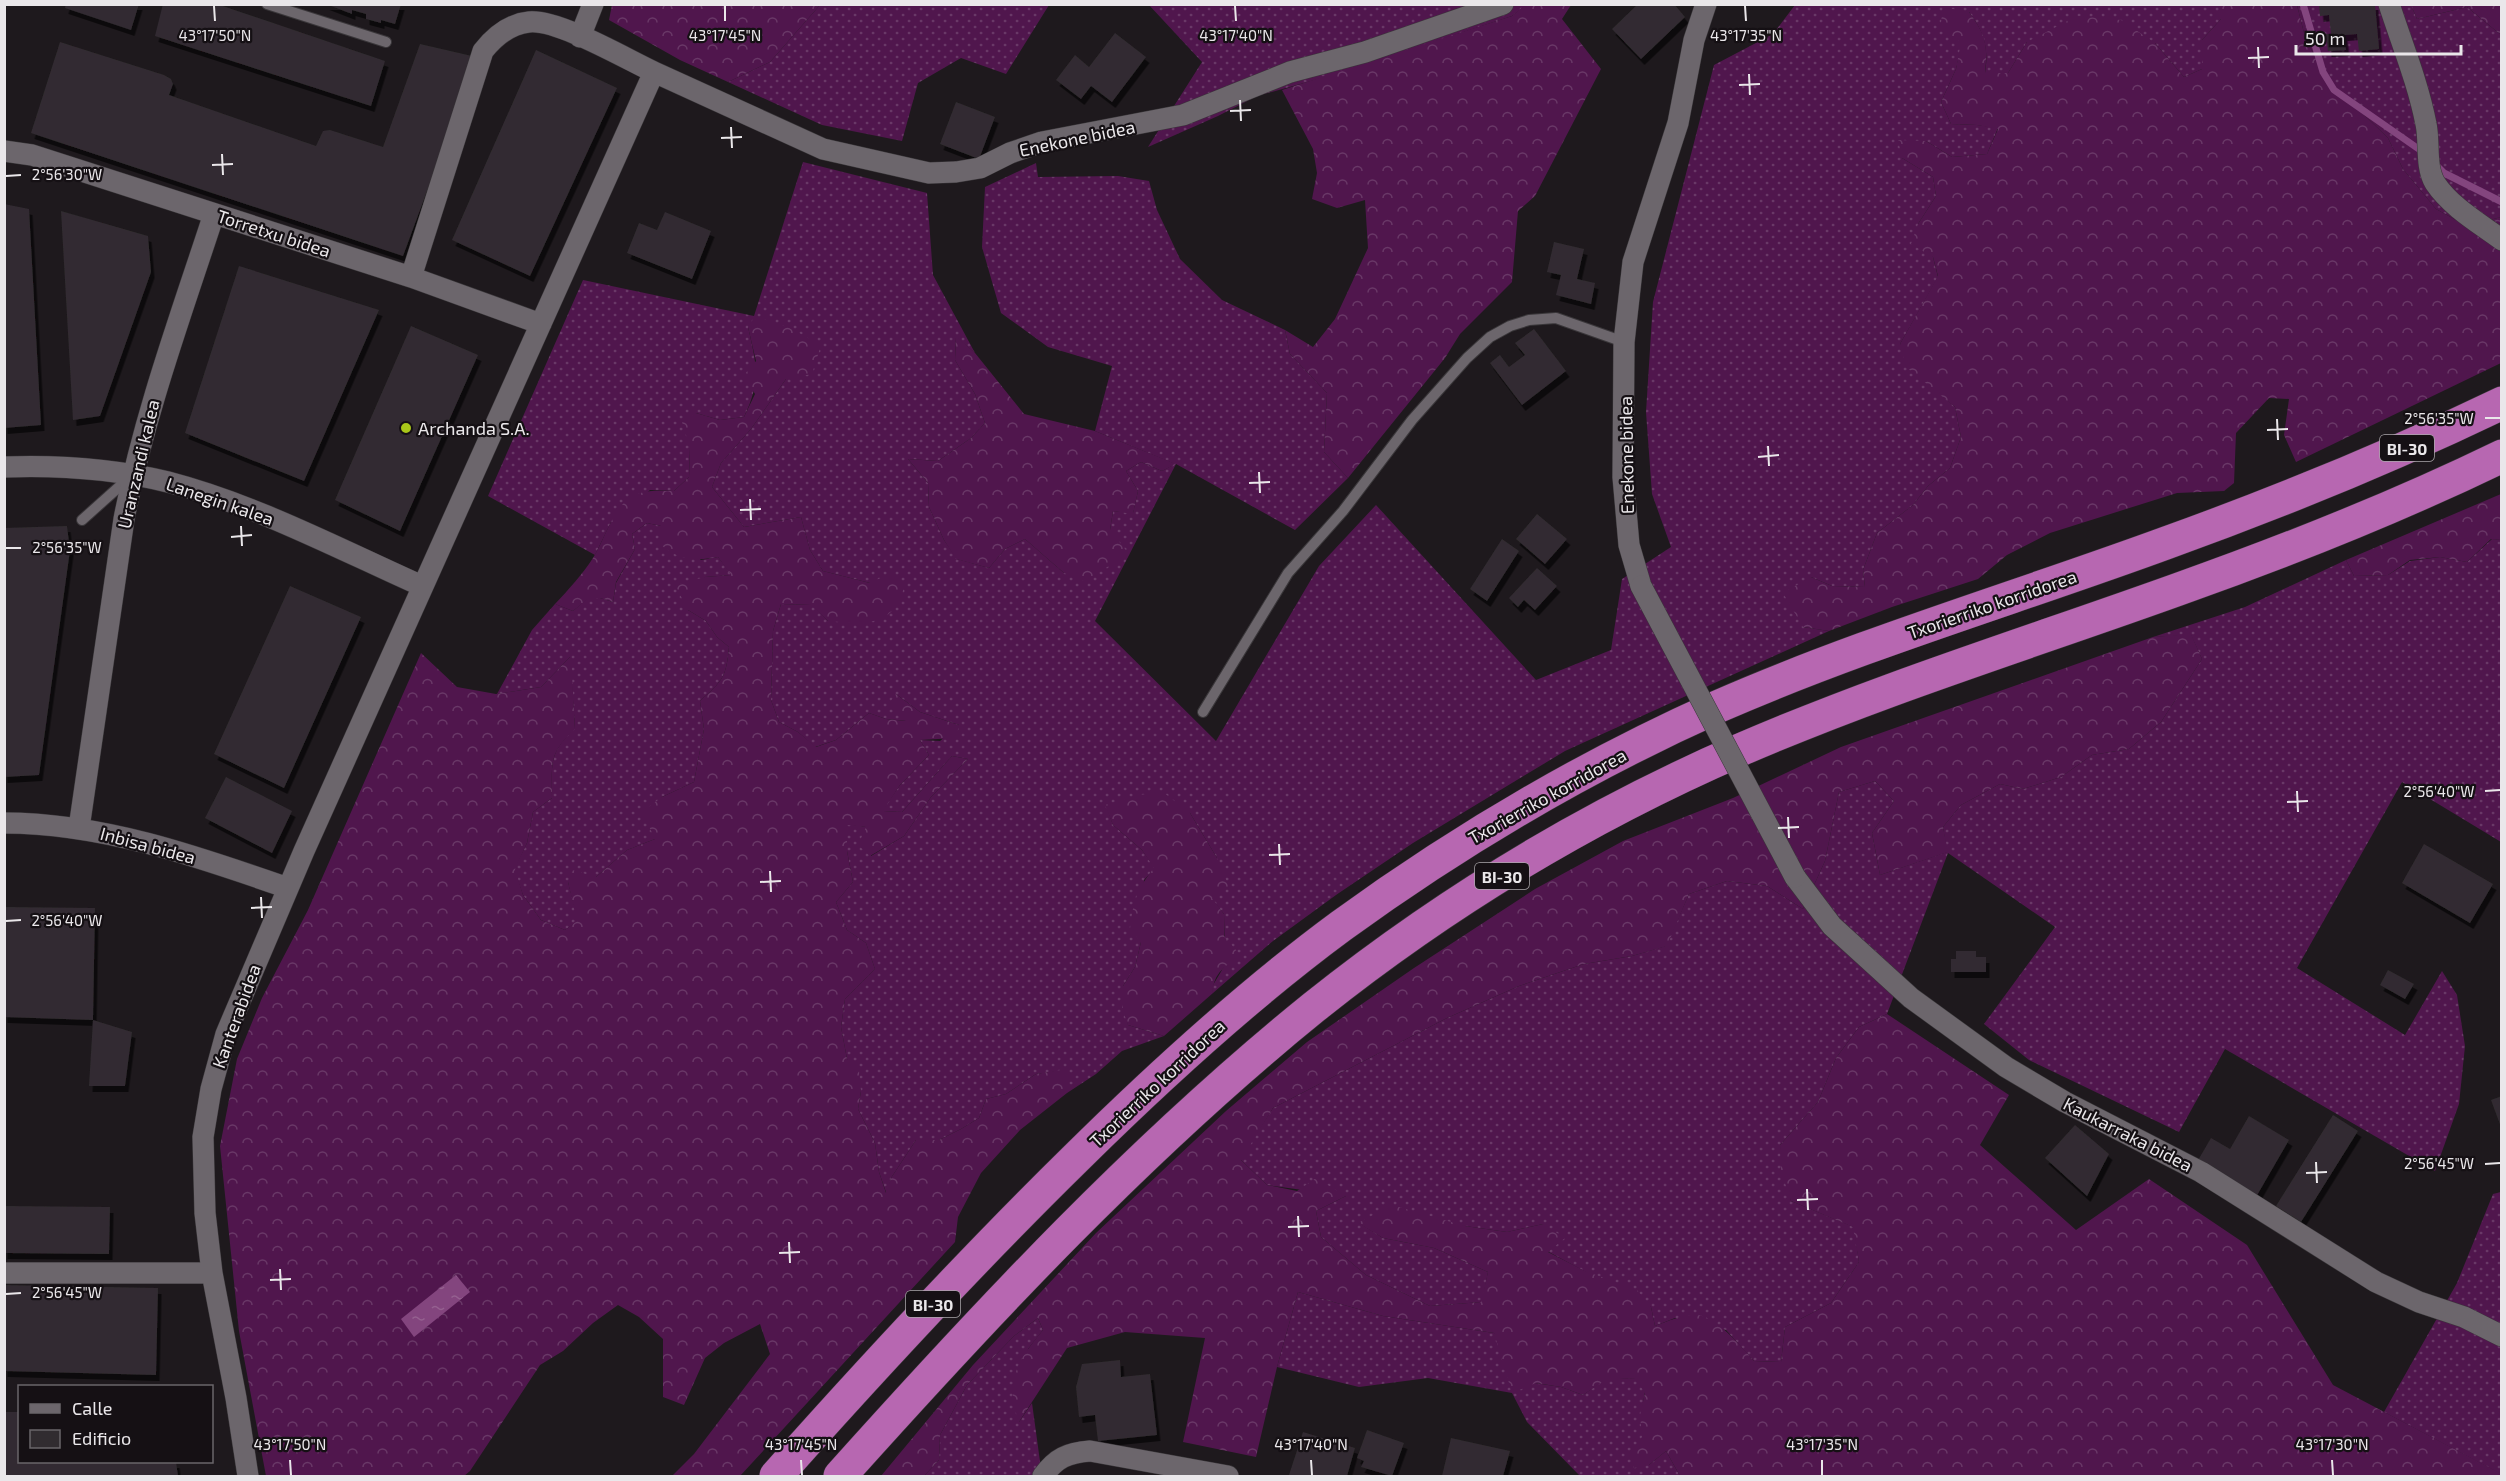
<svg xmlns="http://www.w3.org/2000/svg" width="2506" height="1481" font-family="'Exo 2',sans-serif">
<defs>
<pattern id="grass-dots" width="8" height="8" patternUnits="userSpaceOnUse" patternTransform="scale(1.5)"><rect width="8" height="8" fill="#50164d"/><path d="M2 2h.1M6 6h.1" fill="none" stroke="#693867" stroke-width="1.8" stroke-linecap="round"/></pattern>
<pattern id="forest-crowns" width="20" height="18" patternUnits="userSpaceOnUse" patternTransform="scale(1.5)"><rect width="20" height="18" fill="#50164d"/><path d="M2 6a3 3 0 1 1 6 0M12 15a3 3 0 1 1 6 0" fill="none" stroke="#693867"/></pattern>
<pattern id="water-ripples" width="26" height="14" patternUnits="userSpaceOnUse" patternTransform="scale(1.5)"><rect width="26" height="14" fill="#83457e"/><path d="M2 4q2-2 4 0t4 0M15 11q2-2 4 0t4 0" fill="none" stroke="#956090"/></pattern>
<filter id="shadow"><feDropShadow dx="3.5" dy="6" stdDeviation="0" flood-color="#0009"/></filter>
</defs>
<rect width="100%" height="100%" fill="#1e191d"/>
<path fill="url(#grass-dots)" d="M820,5H1049L1006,74L961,58L918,83L902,141L822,125L728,82L770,62Z
M1149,5H1526L1512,16L1336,74L1257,96L1218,116L1148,147L1202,62Z
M1795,5H2221V19L2202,40V69L2184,77L2155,43L2027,42L2008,73H1985C1989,48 1984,32 1969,12L1956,69L1941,102L1951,124L1977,125L1998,128L1987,154L1952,157L1926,141L1902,158L1933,177L1936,196L1918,224L1933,257L1938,277L1900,344L1938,392L1955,407L1961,437L1950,468L1928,486L1913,505L1877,533L1863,570L1865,587L1832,586L1811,577L1803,627L1829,631L1565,751L1413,843L1336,895L1273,941L1213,993V985L1225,965L1224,914L1211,898L1217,858L1190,813L1106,805L1113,825L1142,850L1155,868L1144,880L1141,942L1135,967L1123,986L1128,1025L1164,1036L1122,1051L1096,1074L1067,1093V1070L1036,1074L1006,1094L986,1099L979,1118L961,1129L939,1140H916L891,1178L887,1195L879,1172L875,1143L858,1109L861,1091L847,1059L841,1027L845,999L875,969L866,943L847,930L836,902L853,882L847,851V824L866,827L871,856L904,836L931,797L968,759L952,756L902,812L882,811L900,785L929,755L920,740L940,741L959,725L920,712L896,694L907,721L886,719L869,713L836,740L815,747L798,732L779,722L771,700L773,631L781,604L812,605L828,621L870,583L823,571L810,550L801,517L744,527L712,487L721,463L751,429L786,379L748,327C757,366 761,381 744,417L720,420L696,413L690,448L689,477L674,491L650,490L611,522L595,555L488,496L583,280L754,316L803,162L927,193L933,275L975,353L956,337L955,360L975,394L985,423L971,438L938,461L908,459L928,483L929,507L944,540L957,559L989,568L1005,549L1025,539L1064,573L1110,530L1113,511L1133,513L1138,491L1126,471L1141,462L1162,471L1175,464L1095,431L1112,366L1048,347L1001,313L982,247L985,187L1036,163L1038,177L1118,176L1149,181L1157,210L1180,259L1222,300L1285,330L1290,354L1327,393L1324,452L1348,478L1295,530L1176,464L1095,621L1216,741L1319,566L1376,505L1536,680L1611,650L1622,579L1671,547L1652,494L1646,412L1653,302L1714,65L1773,34Z
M2297,5H2411L2417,19L2467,7L2501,35V217L2467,226L2436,209L2403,169L2388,138L2325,77L2305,37Z
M647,523L661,526L701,560L718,557L732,575L705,577L688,610L706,621L717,637L729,647C726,678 723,680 700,701L704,729L694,782L662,797L655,839L627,850L596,877L568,882L578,921L565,930L541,920L523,895L514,869L527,843L533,812L552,798C552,763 548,754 575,728L570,657L541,687L497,694L532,630L555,604L573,611L588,598H600L613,602L616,583L635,549L632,534Z
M2492,539L2501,540V842L2402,782L2297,968L2405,1035L2442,971L2457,995L2465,1046L2459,1104L2435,1171L2225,1049L2179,1132L2029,1060L1984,1024L2055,927L1948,853L1887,1014L1859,1027L1836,1058L1818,1102L1780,1145L1791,1201L1854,1227L1859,1262L1831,1303L1785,1327L1781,1362L1754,1361L1726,1330L1675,1318L1655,1326L1651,1307L1547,1251L1543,1224L1507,1232L1465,1226L1359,1223L1383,1238L1434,1248L1488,1272L1482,1302L1430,1306L1366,1275L1321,1237L1316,1211L1346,1196L1267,1185L1240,1159L1273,1108L1447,1018L1519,986L1584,964L1632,956L1666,946L1689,894L1727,881L1767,886L1803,909L1825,861L1839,792L1875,781L1894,801L1872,833L1880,875L1947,852L1943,827L1961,805L2000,784L2023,789L2061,777L2092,755L2129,749L2161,722L2202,659L2191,635L2153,637L2245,607L2346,560L2354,576L2388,575L2410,561L2440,557L2467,562Z
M2501,1192V1474L2384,1412L2457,1283L2493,1194Z
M1298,1292L1383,1316L1494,1333L1535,1383L1561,1387L1583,1395L1605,1379L1636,1378L1645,1392C1639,1421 1643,1438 1649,1465L1666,1451L1680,1476H1580L1527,1422L1512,1393L1428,1378L1359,1387L1277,1367Z
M1038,1318L1043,1330L1028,1349L1019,1422L1032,1403L1042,1476H924L939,1460L940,1435L967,1385L1014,1336Z"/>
<path fill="url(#forest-crowns)" d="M1526,4L1571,5L1562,19L1601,69L1535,196L1518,211L1512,282L1460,334L1445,358L1348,478L1324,452L1327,393L1290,354L1285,330L1313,347L1335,319L1368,248L1365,200L1337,208L1312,199L1317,173L1313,149L1282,90L1512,16Z
M612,5V4L820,5L770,62L728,82L680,60L609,20Z
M2221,5H2297L2305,37L2325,77L2388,138L2403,169L2436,209L2467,226L2501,217V363L2296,462L2284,435L2289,399L2269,398L2236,433L2234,483L2224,491L2177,493L2050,533L2007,555L1978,579L1892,607L1829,631L1803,627L1783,593L1811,577L1832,586L1865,587L1863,570L1877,533L1913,505L1928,486L1950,468L1961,437L1955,407L1906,367L1900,344L1938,276L1933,257L1911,244L1918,224L1936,196L1933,177L1902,158L1898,140L1926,141L1952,157L1987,154L1998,129L1977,125L1951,124L1941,102L1956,69L1961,42L1940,30L1943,7L1969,12C1986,35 1988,45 1985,73H2008L2027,42L2077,16L2121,20L2155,43L2184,77L2202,69V40L2221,19Z
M2411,5H2501V35L2467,7L2417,19Z
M755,316L790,328L821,345L812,374L786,379L751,429L721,463L712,487L744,527L801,517L810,550L823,571L870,583L891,573L904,584L901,603L884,618L863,624L828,621L811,605L781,604L773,631L771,700L779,722L798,732L816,747L836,740L869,713L886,719L906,721L890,702L896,694L920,712L959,725L956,738L920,740L929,755L900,785L883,811L902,812L952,756L968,759L931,797L904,836L870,856L858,845L866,827L847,825V851L853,882L836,902L847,930L866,943L875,969L845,999L841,1027L847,1059L859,1071L861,1091L858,1109L875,1143L879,1172L886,1193L891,1178L916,1140H939L961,1129L979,1118L986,1099L1006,1094L1036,1074L1067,1069V1093L1020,1130L981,1173L958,1217L955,1242L740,1476H672L694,1454L770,1354L760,1324L724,1343L705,1358L684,1405L663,1397V1339L639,1317L618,1305L593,1323L563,1351L540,1365L470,1471L464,1476H266L239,1331L220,1146L237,1059L262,998L308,910L421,653L457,687L496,694L541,687L571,656L575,729C548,754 552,763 552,798L533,812L527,843L515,869L523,895L541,920L565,930L577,921L568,882L572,870L596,877L627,850L655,839L642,812L662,797L694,782L704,729L700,701C723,680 726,678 729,647L717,637L706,621L688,610L675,585L705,577L731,575L718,557C694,562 675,559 658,542L661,526L647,523L632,534L635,549L616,582L613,602L600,598H589L573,611L555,604C569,589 582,575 593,558C604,541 614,505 633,496C647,489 659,491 674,491L689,477L690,448L682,422L696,413L720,420L744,417L755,394L744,375L756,361L748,327Z
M956,336L975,353L1024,414L1095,431L1176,464L1162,471L1141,462L1126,471L1138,491L1133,514L1113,511L1110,530L1129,554L1084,581L1064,573L1025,539L1005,549L989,568L956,559L944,540L929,507L928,483L908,459L938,461L971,438L985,423L975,394L955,360Z
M2501,494V540L2491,539L2467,562L2440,557L2410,560L2388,575L2354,576L2346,560Z
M2191,634L2202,659L2161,722L2129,749L2092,755L2061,777L2023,789L2000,784L1961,805L1943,827L1948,852L1880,875L1872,833L1894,801L1875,781L1839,792L1825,861L1803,909L1767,886L1727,881L1689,894L1667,946L1632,956L1584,964L1519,986L1447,1018L1273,1108L1241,1160L1267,1185L1297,1191L1316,1178L1346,1196L1316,1211L1321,1237L1366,1275L1430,1306L1481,1302L1488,1272L1434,1248L1383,1238L1358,1223L1392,1205L1465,1226L1507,1232L1543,1224L1565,1238L1548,1252L1585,1271L1637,1290L1651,1307L1655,1326C1668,1321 1681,1315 1696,1315C1715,1315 1742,1347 1754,1361L1781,1362L1785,1327L1831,1303L1859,1262L1853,1227L1791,1201L1781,1171L1780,1145L1818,1102L1836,1058L1859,1027L1887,1014L2009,1095L1980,1145L2076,1230L2149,1179L2247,1245L2333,1385L2502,1474L2501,1476H1680L1666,1451L1649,1465L1634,1468L1632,1451L1642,1437L1640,1415L1645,1393L1635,1378L1605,1380L1583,1395L1561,1387L1536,1383L1512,1393L1494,1333L1383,1316L1298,1292L1277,1367L1256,1457L1183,1442L1205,1338L1125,1332L1067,1348L1019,1422C1004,1382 1017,1361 1043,1330L1038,1318L1014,1336L967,1385L940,1435L939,1460L924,1476H881L973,1365L1096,1233L1226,1111L1307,1042L1414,968L1535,889L1623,841L1733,798L1841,747L2153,637Z
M1163,792L1190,813L1217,858L1229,887L1212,898L1224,914V936L1241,956C1226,964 1212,975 1213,993L1164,1036L1128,1025L1122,1008L1123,986L1135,967L1141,942L1130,929C1133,902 1137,889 1154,868L1142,850L1113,825L1105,805L1139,795Z"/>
<path fill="url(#water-ripples)" d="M456,1275L470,1292L414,1337L401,1319Z"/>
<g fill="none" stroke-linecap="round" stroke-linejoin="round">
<path stroke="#83457e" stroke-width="7" d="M2303,4L2323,72L2334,90L2423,152
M2436,165L2444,173L2502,202"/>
</g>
<path fill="#312c30" filter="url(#shadow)" d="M66,4H139L131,30L65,8Z
M163,4H217L385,61L371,106L155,36Z
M326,4H401L395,24L381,20V23L366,19V14L352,10V14Z
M1638,4H1674L1685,17L1641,59L1612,29Z
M2319,4H2375L2379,49L2359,51L2357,34L2344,35L2346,50L2328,51L2326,34H2331L2329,15L2320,16Z
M1115,33L1146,57L1112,102L1091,86L1081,99L1056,80L1075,55L1089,67Z
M60,42L164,75L171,79L173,84L169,95L316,146L323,131L330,130L383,147L420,44L472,56L437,164L403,256L31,133Z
M536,50L617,88L530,276L452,240Z
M956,102L995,117L979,159L940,144Z
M4,204L29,209L41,425L4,428Z
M61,211L148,236L151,272L100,416L73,420Z
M665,212L711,231L692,279L627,253L639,223L657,230Z
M1554,242L1584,249L1577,279L1595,283L1591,304L1556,295L1561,275L1547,272Z
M239,266L379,310L304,481L185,433Z
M411,326L478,355L400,531L335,500Z
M1534,329L1566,371L1522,405L1490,363L1500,355L1509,367L1525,355L1515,343Z
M1537,514L1567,539L1545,564L1516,539Z
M67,526L70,550L39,775L4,777V528Z
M1502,539L1519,551L1487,601L1470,589Z
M1537,568L1557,586L1535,610L1524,600L1518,607L1509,598Z
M290,586L361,617L284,788L214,754Z
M226,777L292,811L272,853L205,818Z
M2424,844L2493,884L2470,923L2402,883Z
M4,907L95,908L93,1020L4,1017Z
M1956,951H1976V957H1986V972H1951V959H1956Z
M2388,970L2414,984L2405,999L2380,985Z
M93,1020L132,1032L125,1086H89Z
M2502,1096V1127H2501L2491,1100Z
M2333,1115L2358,1131L2301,1222L2276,1206Z
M2249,1116L2289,1140L2256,1197L2197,1162L2211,1138L2230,1149Z
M2075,1125L2109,1154L2087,1196L2045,1158Z
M4,1206L110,1207L109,1254L4,1253Z
M4,1285L158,1288L156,1375L4,1371Z
M1120,1360L1121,1377L1150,1374L1157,1435L1098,1441L1095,1415L1079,1417L1076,1387L1082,1364Z
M4,1412H20V1462H176L178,1476H4Z
M1367,1430L1404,1443L1392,1476L1361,1467L1364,1461L1357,1458Z
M1303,1432L1355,1448L1347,1476L1289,1475Z
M1451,1438L1510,1451L1503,1476H1442Z"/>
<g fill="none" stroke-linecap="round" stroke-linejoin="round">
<g stroke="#3a373a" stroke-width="12">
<path id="service" d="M267,4L386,42
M82,520L130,477
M1203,712L1288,573L1343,511L1412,420L1467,358L1490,337L1510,326L1529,320L1556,318L1624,342"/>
</g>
<g stroke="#3a373a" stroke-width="22">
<path id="minor" d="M2389,4C2402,44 2418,83 2426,124C2430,142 2425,166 2435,183C2451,207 2479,223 2502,240
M580,37L593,4
M654,72L823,149L929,173L956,172L980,168L1010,153L1042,142L1183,115L1290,72L1365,52L1503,4
M4,151L32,155L411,277L541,324
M4,467C59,465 115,469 168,482C256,505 339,549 422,586
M1641,586L1629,545L1623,477L1624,342L1633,262L1678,123L1694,40L1706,4
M4,823C102,823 196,856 288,888
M79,828L124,519C144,415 181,315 214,214
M1795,877L1832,926L1911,998L2006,1067L2065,1102L2201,1172L2376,1282L2419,1302L2464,1317L2502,1336
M4,1273H212
M248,1476L236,1398L212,1273L205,1213L203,1137L211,1089L226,1034L304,851L654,72C626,59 558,19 529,22C509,24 495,36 483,51L411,277
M1043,1476C1056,1458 1067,1453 1090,1451L1228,1476"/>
</g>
<g stroke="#3a373a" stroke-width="34">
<path id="motorway" d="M776,1476C873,1367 971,1261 1075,1159C1159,1076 1246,996 1341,926C1458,841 1585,766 1717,707C1863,643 2016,598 2166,543C2280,502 2392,456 2502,403
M840,1476C988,1311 1141,1147 1314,1007C1443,904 1588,816 1740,750C1883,688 2032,642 2179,589C2289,550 2397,507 2502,456"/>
</g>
<use href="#service" stroke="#6c666c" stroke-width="10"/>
<use href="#minor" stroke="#6c666c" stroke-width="21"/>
<use href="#motorway" stroke="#b767b1" stroke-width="33"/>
<g stroke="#3a373a" stroke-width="22" stroke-linecap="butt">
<path id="minor-bridge" d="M1641,586L1795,877"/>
</g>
<use href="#minor-bridge" stroke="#6c666c" stroke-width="21"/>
</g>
<path fill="none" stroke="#eae7ea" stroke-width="2" d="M214,6L215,21M725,6V21M1235,6L1236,21M1745,6L1746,21M2258,47L2259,68M2248,58L2269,57M1749,74L1750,95M1739,85L1760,84M1240,100L1241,121M1230,111L1251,110M731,127L732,148M721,138L742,137M222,154L223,175M212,165L233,164M6,176L21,175M2485,418H2500M2277,419L2278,440M2267,430L2288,429M1768,446L1769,466M1758,457L1779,455M1259,472L1260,493M1249,483L1270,482M750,499L751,520M740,510L761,509M241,526L242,546M231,537L252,535M6,548H21M2297,791L2298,812M2485,791L2500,790M2287,802L2308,801M1788,817L1789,838M1778,828L1799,827M1279,844L1280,865M1269,855L1290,854M770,871L771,892M760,882L781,881M261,897L262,918M251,908L272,907M6,921L21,920M2316,1162L2317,1183M2485,1164L2500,1163M2306,1173L2327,1172M1807,1189L1808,1210M1797,1200L1818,1199M1298,1216L1299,1237M1288,1227L1309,1226M789,1242L790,1263M779,1253L800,1252M280,1269L281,1290M270,1280L291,1279M6,1294L21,1293M290,1460L291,1475M801,1460L802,1475M1311,1460L1312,1475M1822,1460V1475M2332,1460L2333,1475"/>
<circle fill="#a9c719" stroke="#151014" stroke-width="2" cx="406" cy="428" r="6"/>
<g text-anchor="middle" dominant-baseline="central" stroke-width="4.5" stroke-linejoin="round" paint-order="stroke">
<g fill="#151014" stroke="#aaa6aa" stroke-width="1.5">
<rect x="2380" y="435" width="54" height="26" rx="4.5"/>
<rect x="1475" y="863" width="54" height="26" rx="4.5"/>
<rect x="906" y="1291" width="54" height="26" rx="4.5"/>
</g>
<g font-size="16" font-weight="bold" fill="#eae7ea">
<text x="2407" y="448">BI-30</text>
<text x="1502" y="876">BI-30</text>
<text x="933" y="1304">BI-30</text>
</g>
<g font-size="18" fill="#eae7ea" stroke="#151014">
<text transform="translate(1077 138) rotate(-12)">Enekone bidea</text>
<text transform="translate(274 233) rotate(18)">Torretxu bidea</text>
<text transform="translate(1626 455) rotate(-91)">Enekone bidea</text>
<text transform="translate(138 464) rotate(-77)">Uranzandi kalea</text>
<text transform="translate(220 501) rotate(19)">Lanegin kalea</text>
<text transform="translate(1992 604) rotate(-19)">Txorierriko korridorea</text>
<text transform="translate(1547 796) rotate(-29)">Txorierriko korridorea</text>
<text transform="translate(148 845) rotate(15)">Inbisa bidea</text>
<text transform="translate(236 1016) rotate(-70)">Kanterabidea</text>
<text transform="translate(1157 1083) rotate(-43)">Txorierriko korridorea</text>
<text transform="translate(2128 1134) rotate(27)">Kaukarraka bidea</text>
</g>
<g font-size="18" fill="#eae7ea" stroke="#151014" text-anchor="start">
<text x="418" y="428">Archanda S.A.</text>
</g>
</g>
<g font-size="15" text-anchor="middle" fill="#eae7ea" stroke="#151014" stroke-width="4.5" stroke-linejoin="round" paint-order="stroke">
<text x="215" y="41">43°17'50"N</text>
<text x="725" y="41">43°17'45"N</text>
<text x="1236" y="41">43°17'40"N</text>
<text x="1746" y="41">43°17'35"N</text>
<text x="67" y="180">2°56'30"W</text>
<text x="2439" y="424">2°56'35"W</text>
<text x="67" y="553">2°56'35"W</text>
<text x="2439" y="797">2°56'40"W</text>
<text x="67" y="926">2°56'40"W</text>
<text x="2439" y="1169">2°56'45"W</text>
<text x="67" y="1298">2°56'45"W</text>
<text x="290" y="1450">43°17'50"N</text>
<text x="801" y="1450">43°17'45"N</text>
<text x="1311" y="1450">43°17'40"N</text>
<text x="1822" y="1450">43°17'35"N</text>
<text x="2332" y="1450">43°17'30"N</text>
</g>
<rect width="2506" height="1481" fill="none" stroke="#eae7ea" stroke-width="12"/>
<rect x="18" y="1385" width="195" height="78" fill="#151014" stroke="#6a666a" stroke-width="1.5"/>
<rect x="30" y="1404" width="30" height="9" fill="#6c666c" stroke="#6a666a" stroke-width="1.5"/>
<text x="72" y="1415" font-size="18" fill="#eae7ea">Calle</text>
<rect x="30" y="1430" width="30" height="18" fill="#312c30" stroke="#6a666a" stroke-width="1.5"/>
<text x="72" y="1445" font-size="18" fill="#eae7ea">Edificio</text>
<path d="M2296 45v9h165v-9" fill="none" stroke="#eae7ea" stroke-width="3"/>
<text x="2305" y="45" font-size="18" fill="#eae7ea" stroke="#151014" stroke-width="4.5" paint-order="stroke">50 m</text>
</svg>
